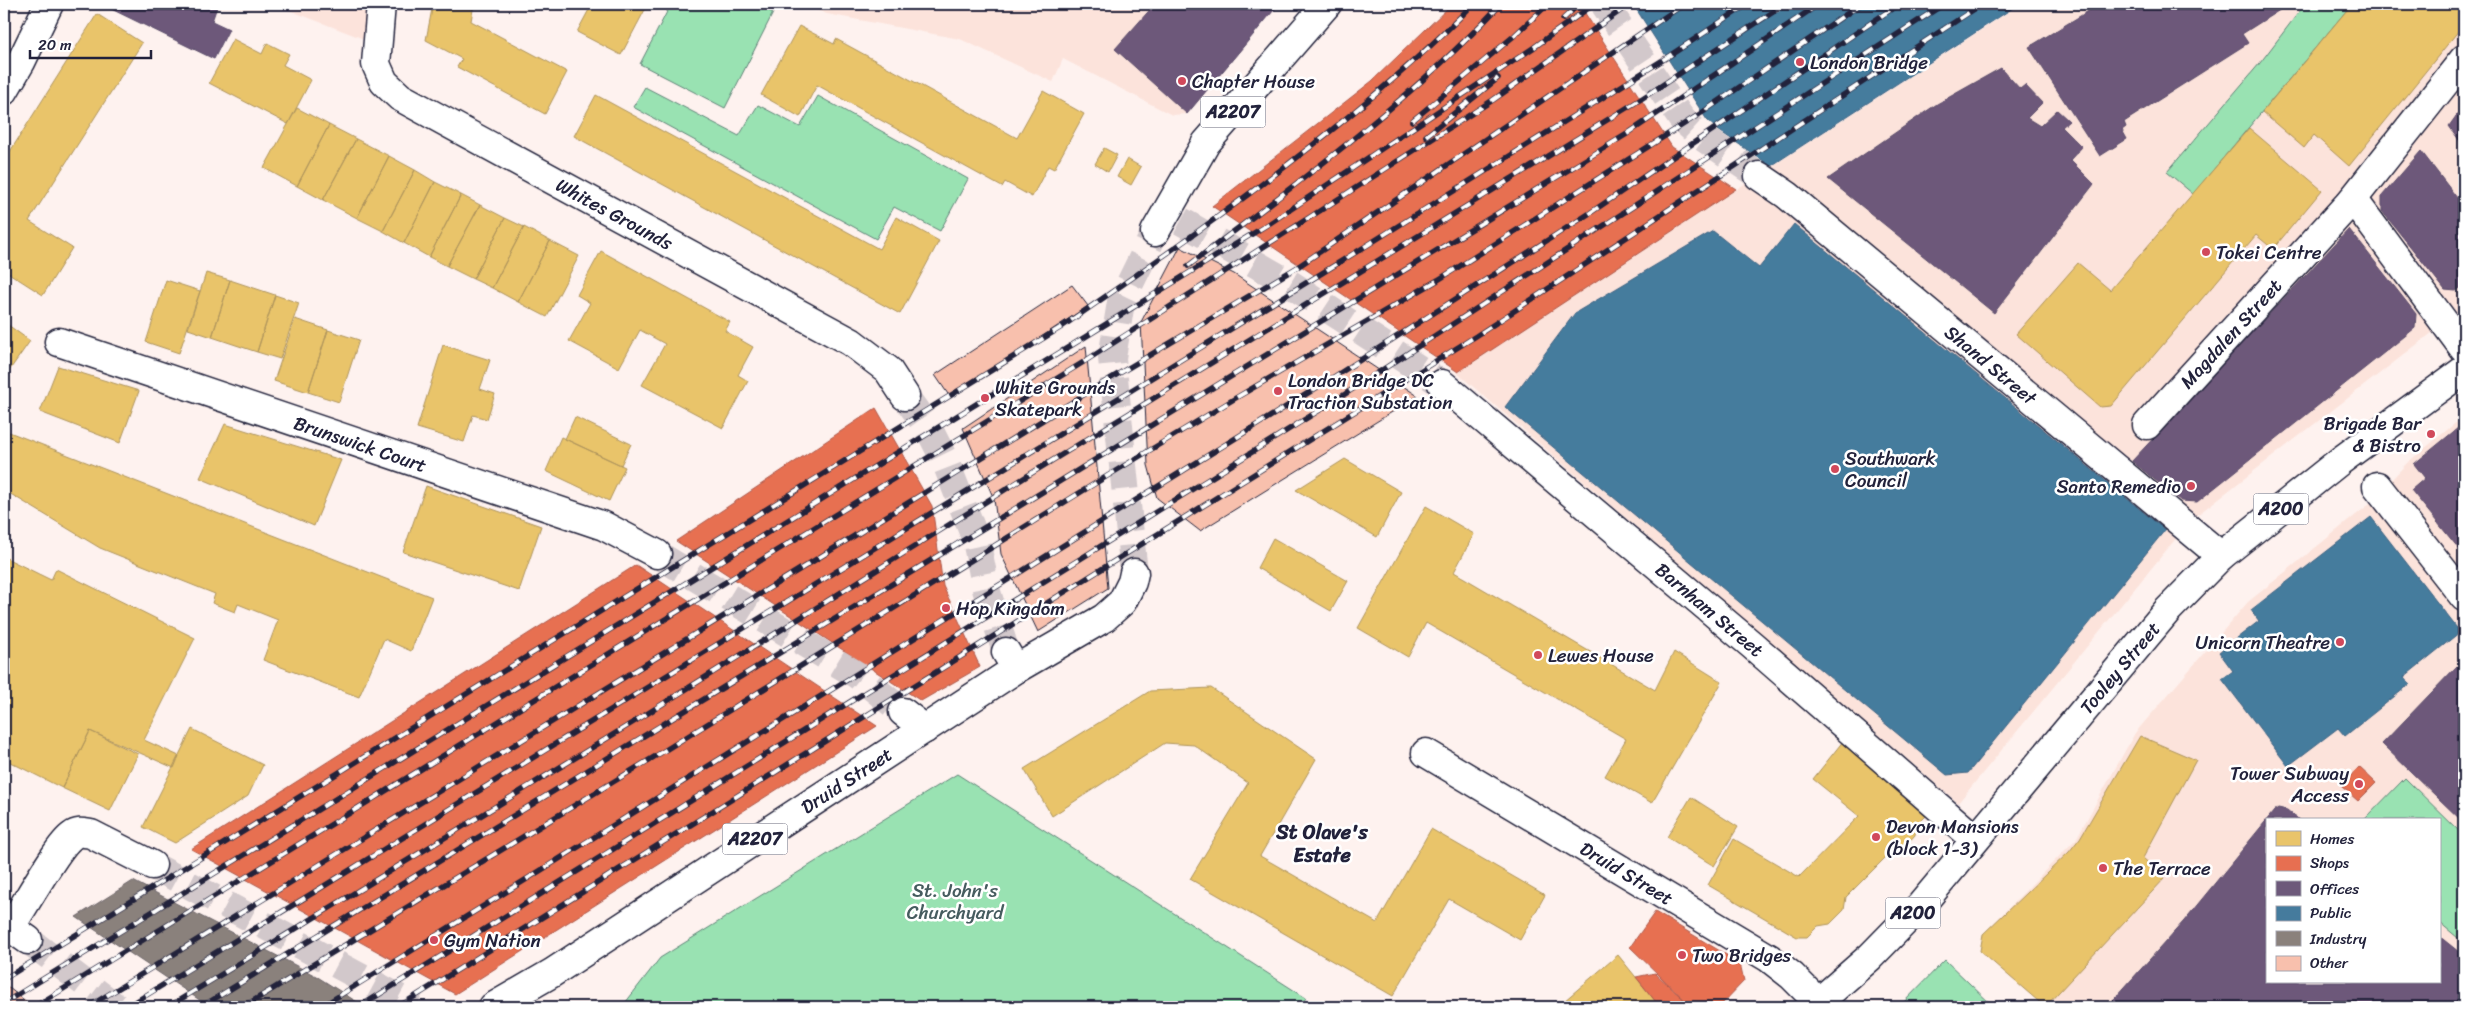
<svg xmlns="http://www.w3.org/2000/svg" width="2468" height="1011" font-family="Sriracha,sans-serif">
<rect width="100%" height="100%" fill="#fef2ef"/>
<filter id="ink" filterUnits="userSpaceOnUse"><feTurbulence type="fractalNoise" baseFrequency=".02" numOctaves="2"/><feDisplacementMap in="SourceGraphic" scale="10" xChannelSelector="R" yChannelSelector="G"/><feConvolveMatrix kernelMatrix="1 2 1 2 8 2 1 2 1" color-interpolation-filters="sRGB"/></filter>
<g filter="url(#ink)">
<path fill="#fce3db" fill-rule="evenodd" d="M273,4H369L364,39Z
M801,4H1279L1187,114L1172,115L1063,59L1053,82L960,39L827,14Z
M2021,4H2464V308L2192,519L1958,803L1456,372Z
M2464,416V1007H2045L1980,951L1983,934L2076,839L2135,733L2248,602L2367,506L2407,463ZM2267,820H2439V982H2267Z"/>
<path fill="#99e2b2" stroke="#5e8276" d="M671,4H756L773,13L725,108L640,64Z
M2305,4H2352L2193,194L2167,172L2260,63Z
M645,87L739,136L758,105L800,127L818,96L968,179L940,231L894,207L876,239L633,107Z
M957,774L1306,998L1299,1007H622L660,958Z
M2405,778L2464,836V943L2439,922V820H2364Z
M1945,960L1994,1007H1899Z"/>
<path fill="#e9c46a" stroke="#ad935c" d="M433,4H474L471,21L567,72L545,114L457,67L462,59L426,40Z
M592,4H648L621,55L577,32Z
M2352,4H2464V24L2349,166L2314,135L2304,148L2262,112Z
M97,14L142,43L29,221L72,248L43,295L4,270V161Z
M799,26L834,44L836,39L1017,138L1043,91L1084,114L1054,169L1048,166L1032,197L1005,182L1002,187L817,85L800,117L761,95Z
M233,39L262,54L267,43L289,54L283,65L311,80L288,124L209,83Z
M596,95L879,249L896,217L939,241L900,314L574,136Z
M297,108L329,125L297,186L264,168Z
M329,125L356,139L323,200L297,186Z
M2249,128L2322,190L2273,249L2256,235L2111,406L2100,407L2016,334L2078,263L2110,290Z
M356,139L389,156L357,218L323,200Z
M1104,148L1117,155L1108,172L1095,164Z
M389,156L415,170L383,231L357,218Z
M1127,159L1141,167L1131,185L1117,177Z
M415,170L435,182L404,243L383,231Z
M435,182L461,195L429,257L404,243Z
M461,195L480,205L447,266L429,257Z
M480,205L505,218L473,279L447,266Z
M505,218L524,227L492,288L473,279Z
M524,227L550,241L518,302L492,288Z
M550,241L579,256L547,317L518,302Z
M601,251L730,322L725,331L753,347L738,375L748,381L723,428L642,385L665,344L640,330L619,368L569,341L590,303L577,295Z
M206,273L230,280L212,337L188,329Z
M166,280L200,291L179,353L146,342Z
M230,280L275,295L257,352L212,337Z
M275,295L299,303L280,359L257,352Z
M295,319L328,330L308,392L274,381Z
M4,322L30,341L4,378Z
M328,330L359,340L339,402L308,392Z
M443,345L490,360L480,389L495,394L487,419L473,415L464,442L417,428Z
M58,366L139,391L120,443L40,412Z
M575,417L631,444L621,465L565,439Z
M225,424L341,460L314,526L200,478Z
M4,430L432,597L411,651L384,639L359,697L263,660L278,620L238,604L235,612L212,603L215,594L100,548L4,490Z
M561,437L625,467L609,501L546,471Z
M1345,459L1401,492L1377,537L1296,490Z
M426,486L541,526L519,591L403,552Z
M1426,506L1474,534L1454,572L1655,690L1674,652L1722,682L1652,803L1605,776L1626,739L1426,623L1408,657L1358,628Z
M1273,538L1348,581L1331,611L1257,568Z
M4,557L51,580L56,569L195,638L144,740L179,756L174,768L90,731L62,788L4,759Z
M1211,688L1316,759L1260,856L1377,923L1431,829L1545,895L1520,940L1449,899L1393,996L1190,879L1248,783L1194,745L1165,743L1052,816L1024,769L1150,691Z
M192,729L263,765L248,796L175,843L143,827Z
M90,731L138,754L110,811L62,788Z
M2140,736L2196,760L2143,858L2165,878L2045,1007L1980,951L1983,934L2069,852L2080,838Z
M1844,740L1928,814L1916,826L1915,835L1904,847H1896L1846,897L1844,910L1830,924L1818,926L1807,937H1797L1708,885L1734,839L1799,877L1859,816L1813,779Z
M1691,797L1738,827L1714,866L1667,837Z
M1618,955L1660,1007H1557Z"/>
<path fill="#e76f51" stroke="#ac584a" d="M1452,4H1579L1672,147L1736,189L1458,372L1212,206L1372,81Z
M876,408L932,506L943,586L980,667L921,701L676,541Z
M636,565L877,726L455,994L191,849Z
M2359,767L2376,783L2358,801L2341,786Z
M1655,912L1740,963L1744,981L1719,1007H1692L1630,947Z
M1655,973L1692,1007H1660L1636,977Z"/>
<path fill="#6d597a" stroke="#564867" d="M101,4H218L212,21L229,29L214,59Z
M1155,4H1279L1187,114L1115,49Z
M2100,4H2289L2242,34L2248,43L2124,122L2126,127L2122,130L2127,139L2100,156L2029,47Z
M2001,68L2020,89L2025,85L2042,103L2027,118L2040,126L2057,110L2069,121L2062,127L2082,147L2070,160L2094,184L1994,313L1828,179L1937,104Z
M2464,105V147L2449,126Z
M2421,151L2464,207V285L2456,291L2445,290L2382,211V196Z
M2349,229L2416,314L2415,328L2197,502L2181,501L2132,461Z
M2464,423V555L2411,490L2425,478L2414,464Z
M2457,666L2464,673V823L2382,744Z
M2278,808L2287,810L2299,820H2267V982H2439V936L2464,956V1007H2107L2184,921L2274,811Z"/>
<path fill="#457b9d" stroke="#3a6080" d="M1633,4H2019L1771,166L1718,130L1707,120Z
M1794,224L2165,530L1968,773L1947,775L1505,407L1575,313L1713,231L1759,268Z
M2371,517L2460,632L2404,677L2410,684L2345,736L2338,728L2288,766L2222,679L2233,671L2219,652L2259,621L2251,610Z"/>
<path fill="#8a817c" stroke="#6b6468" d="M133,881L316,976L365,1007H210L76,917Z"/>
<path fill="#f8c0ad" stroke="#22223b" d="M1180,247L1234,274L1418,396L1200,531L1157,498L1148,465L1141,322Z
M1072,285L1088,306L950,397L935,375Z
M1086,346L1108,588L1038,632L1001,554L994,499L963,428Z
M4,984L33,1007H4Z"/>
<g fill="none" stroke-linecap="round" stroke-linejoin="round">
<path stroke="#d2c8cb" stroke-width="28" stroke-dasharray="28 14" stroke-linecap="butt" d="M1604,4L1681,118L1702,137L1759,176
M1181,221L1292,285L1442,384
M905,396L929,429L946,463L976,540L986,589L1006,652
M657,554L857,675L903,712
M152,865L416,1007"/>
<path stroke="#d2c8cb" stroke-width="28" stroke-dasharray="28 14" stroke-linecap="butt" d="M1134,573L1112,358L1121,302L1155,232"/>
<path stroke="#d2c8cb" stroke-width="28" stroke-dasharray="28 14" stroke-linecap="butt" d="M28,940L116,1007"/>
<g stroke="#22223b" stroke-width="31">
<g id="minor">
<path id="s1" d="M381,4L376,64L384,82L400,97L851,342L888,370L905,396"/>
<path d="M4,91L21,62L49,4"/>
<path id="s2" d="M1759,176L1787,195L2221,556"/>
<path d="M2353,199L2464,349"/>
<path id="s3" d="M59,342L604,526L657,554"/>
<path id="s4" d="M1442,384L1752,645L1975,839"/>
<path id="s5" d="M2147,425L2353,199L2464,59"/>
<path d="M2377,486L2464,597"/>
<path d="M1006,652L1016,669"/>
<path d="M903,712L925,729"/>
<path id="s6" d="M1426,753L1769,958L1792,976L1819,1003"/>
<path d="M10,927C24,908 57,846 72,836C78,831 84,833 91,834L152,865"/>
</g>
</g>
<g stroke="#22223b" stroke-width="31">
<g id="major">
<path d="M1155,232L1206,143L1327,4"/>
<path id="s7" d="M493,1007L552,973L1016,669L1104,618L1122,602L1132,582L1134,573"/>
<path id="s8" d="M1813,1007L1870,957L1921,905L2167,611L2221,556L2340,461L2464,370"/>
</g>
</g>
<g stroke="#22223b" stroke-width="31">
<path id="highway" d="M4,923L28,940"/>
</g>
<use href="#minor" stroke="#fff" stroke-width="28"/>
<use href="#major" stroke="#fff" stroke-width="28"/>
<use href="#highway" stroke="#fff" stroke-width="28"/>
<g stroke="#22223b" stroke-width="5.5">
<path id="rail" d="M1563,19L1579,4
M1412,121L1515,35L1548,4
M1426,136L1498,78
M1188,266C1296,184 1408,103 1501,4
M4,979L1060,328C1154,263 1249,197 1338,125C1385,87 1431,48 1473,4
M4,1003L1270,223L1533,48L1594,4
M34,1007L1082,363L1493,100L1630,4
M88,1007L1103,383L1296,268L1684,4
M127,1007L1366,246L1666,58L1748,4
M168,1007L637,720L1027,476L1638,101L1785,4
M201,1007L1627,134L1819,4
M243,1007L659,754L1081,492L1239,396L1438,280L1703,112L1861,4
M321,1007L1329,380L1590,213L1899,4
M359,1007L1336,400L1944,4
M398,1007L1476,336L1982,4"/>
</g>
<use href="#rail" stroke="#fff" stroke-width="4" stroke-dasharray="11" stroke-linecap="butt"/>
</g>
</g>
<g fill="#d1495b" stroke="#fff" stroke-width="2">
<circle cx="1800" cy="62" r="5"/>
<circle cx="1182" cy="81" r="5"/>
<circle cx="2206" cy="252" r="5"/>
<circle cx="1278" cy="391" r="5"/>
<circle cx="985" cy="398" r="5"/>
<circle cx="2431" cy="434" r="5"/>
<circle cx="1835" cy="469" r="5"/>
<circle cx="2191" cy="486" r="5"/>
<circle cx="946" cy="608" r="5"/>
<circle cx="2340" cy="642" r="5"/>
<circle cx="1538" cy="655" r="5"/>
<circle cx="2359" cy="784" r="5"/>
<circle cx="1876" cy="837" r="5"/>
<circle cx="2103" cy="868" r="5"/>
<circle cx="434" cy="940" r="5"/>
<circle cx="1682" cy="955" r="5"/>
</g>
<g text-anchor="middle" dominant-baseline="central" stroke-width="5" stroke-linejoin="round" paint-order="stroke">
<g fill="#fff" stroke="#646476" stroke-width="1">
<rect x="1200.5" y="96.5" width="65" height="31" rx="4"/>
<rect x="2253.5" y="493.5" width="55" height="31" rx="4"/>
<rect x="722.5" y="823.5" width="65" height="31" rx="4"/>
<rect x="1885.5" y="897.5" width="55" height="31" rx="4"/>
</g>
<g font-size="18" font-weight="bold" fill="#22223b">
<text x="1233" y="112">A2207</text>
<text x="2281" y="509">A200</text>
<text x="755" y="839">A2207</text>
<text x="1913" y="913">A200</text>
</g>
<g font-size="19" fill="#22223b" stroke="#fff" text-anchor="start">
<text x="1810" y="62">London Bridge</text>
<text x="1192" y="81">Chapter House</text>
<text x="2216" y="252">Tokei Centre</text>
<text x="1288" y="380">London Bridge DC<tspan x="1288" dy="22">Traction Substation</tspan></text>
<text x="995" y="387">White Grounds<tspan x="995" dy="22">Skatepark</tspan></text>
<text x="2421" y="423" text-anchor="end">Brigade Bar<tspan x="2421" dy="22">&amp; Bistro</tspan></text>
<text x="1845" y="458">Southwark<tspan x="1845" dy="22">Council</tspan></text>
<text x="2181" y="486" text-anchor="end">Santo Remedio</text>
<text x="956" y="608">Hop Kingdom</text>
<text x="2330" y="642" text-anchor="end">Unicorn Theatre</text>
<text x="1548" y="655">Lewes House</text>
<text x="2349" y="773" text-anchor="end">Tower Subway<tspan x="2349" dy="22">Access</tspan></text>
<text x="1886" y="826">Devon Mansions<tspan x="1886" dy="22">(block 1-3)</tspan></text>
<text x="2113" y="868">The Terrace</text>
<text x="444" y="940">Gym Nation</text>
<text x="1692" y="955">Two Bridges</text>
</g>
<g font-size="19" fill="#22223b" stroke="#fff">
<text stroke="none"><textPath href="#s1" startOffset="346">Whites Grounds</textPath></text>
<text stroke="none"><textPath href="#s5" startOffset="124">Magdalen Street</textPath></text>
<text stroke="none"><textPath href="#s2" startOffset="299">Shand Street</textPath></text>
<text stroke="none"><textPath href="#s3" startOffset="318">Brunswick Court</textPath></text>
<text stroke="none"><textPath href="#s4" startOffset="350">Barnham Street</textPath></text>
<text stroke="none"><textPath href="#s8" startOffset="458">Tooley Street</textPath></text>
<text stroke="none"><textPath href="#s7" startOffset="420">Druid Street</textPath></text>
<text stroke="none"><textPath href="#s6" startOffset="234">Druid Street</textPath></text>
</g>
<g font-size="19" fill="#465c5f" stroke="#fff">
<text x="955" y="890">St. John's<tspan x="955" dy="22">Churchyard</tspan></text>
</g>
<g font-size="20" font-weight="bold" fill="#22223b" stroke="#fff">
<text x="1322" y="832">St Olave's<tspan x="1322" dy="23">Estate</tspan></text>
</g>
</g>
<rect width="2468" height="1011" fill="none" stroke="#fff" stroke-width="20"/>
<rect x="10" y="10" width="2448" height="991" fill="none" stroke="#22223b" stroke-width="2" filter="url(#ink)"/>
<rect x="2266" y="818" width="175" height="165" fill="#ffffff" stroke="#a7a7b1"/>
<rect x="2276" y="831" width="25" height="15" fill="#e9c46a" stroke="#a7a7b1"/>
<text x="2310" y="844" font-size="15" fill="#22223b">Homes</text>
<rect x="2276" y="856" width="25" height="15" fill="#e76f51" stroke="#a7a7b1"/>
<text x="2310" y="868" font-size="15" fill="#22223b">Shops</text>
<rect x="2276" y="881" width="25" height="15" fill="#6d597a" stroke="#a7a7b1"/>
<text x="2310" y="894" font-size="15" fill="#22223b">Offices</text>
<rect x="2276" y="906" width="25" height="15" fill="#457b9d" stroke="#a7a7b1"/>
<text x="2310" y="918" font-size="15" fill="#22223b">Public</text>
<rect x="2276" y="931" width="25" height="15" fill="#8a817c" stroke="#a7a7b1"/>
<text x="2310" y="944" font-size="15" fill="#22223b">Industry</text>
<rect x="2276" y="956" width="25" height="15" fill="#f8c0ad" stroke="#a7a7b1"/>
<text x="2310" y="968" font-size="15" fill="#22223b">Other</text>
<path d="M30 50v8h121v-8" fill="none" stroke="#22223b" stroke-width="2.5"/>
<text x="38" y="50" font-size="15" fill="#22223b" stroke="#ffffff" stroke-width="4" paint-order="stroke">20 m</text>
</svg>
